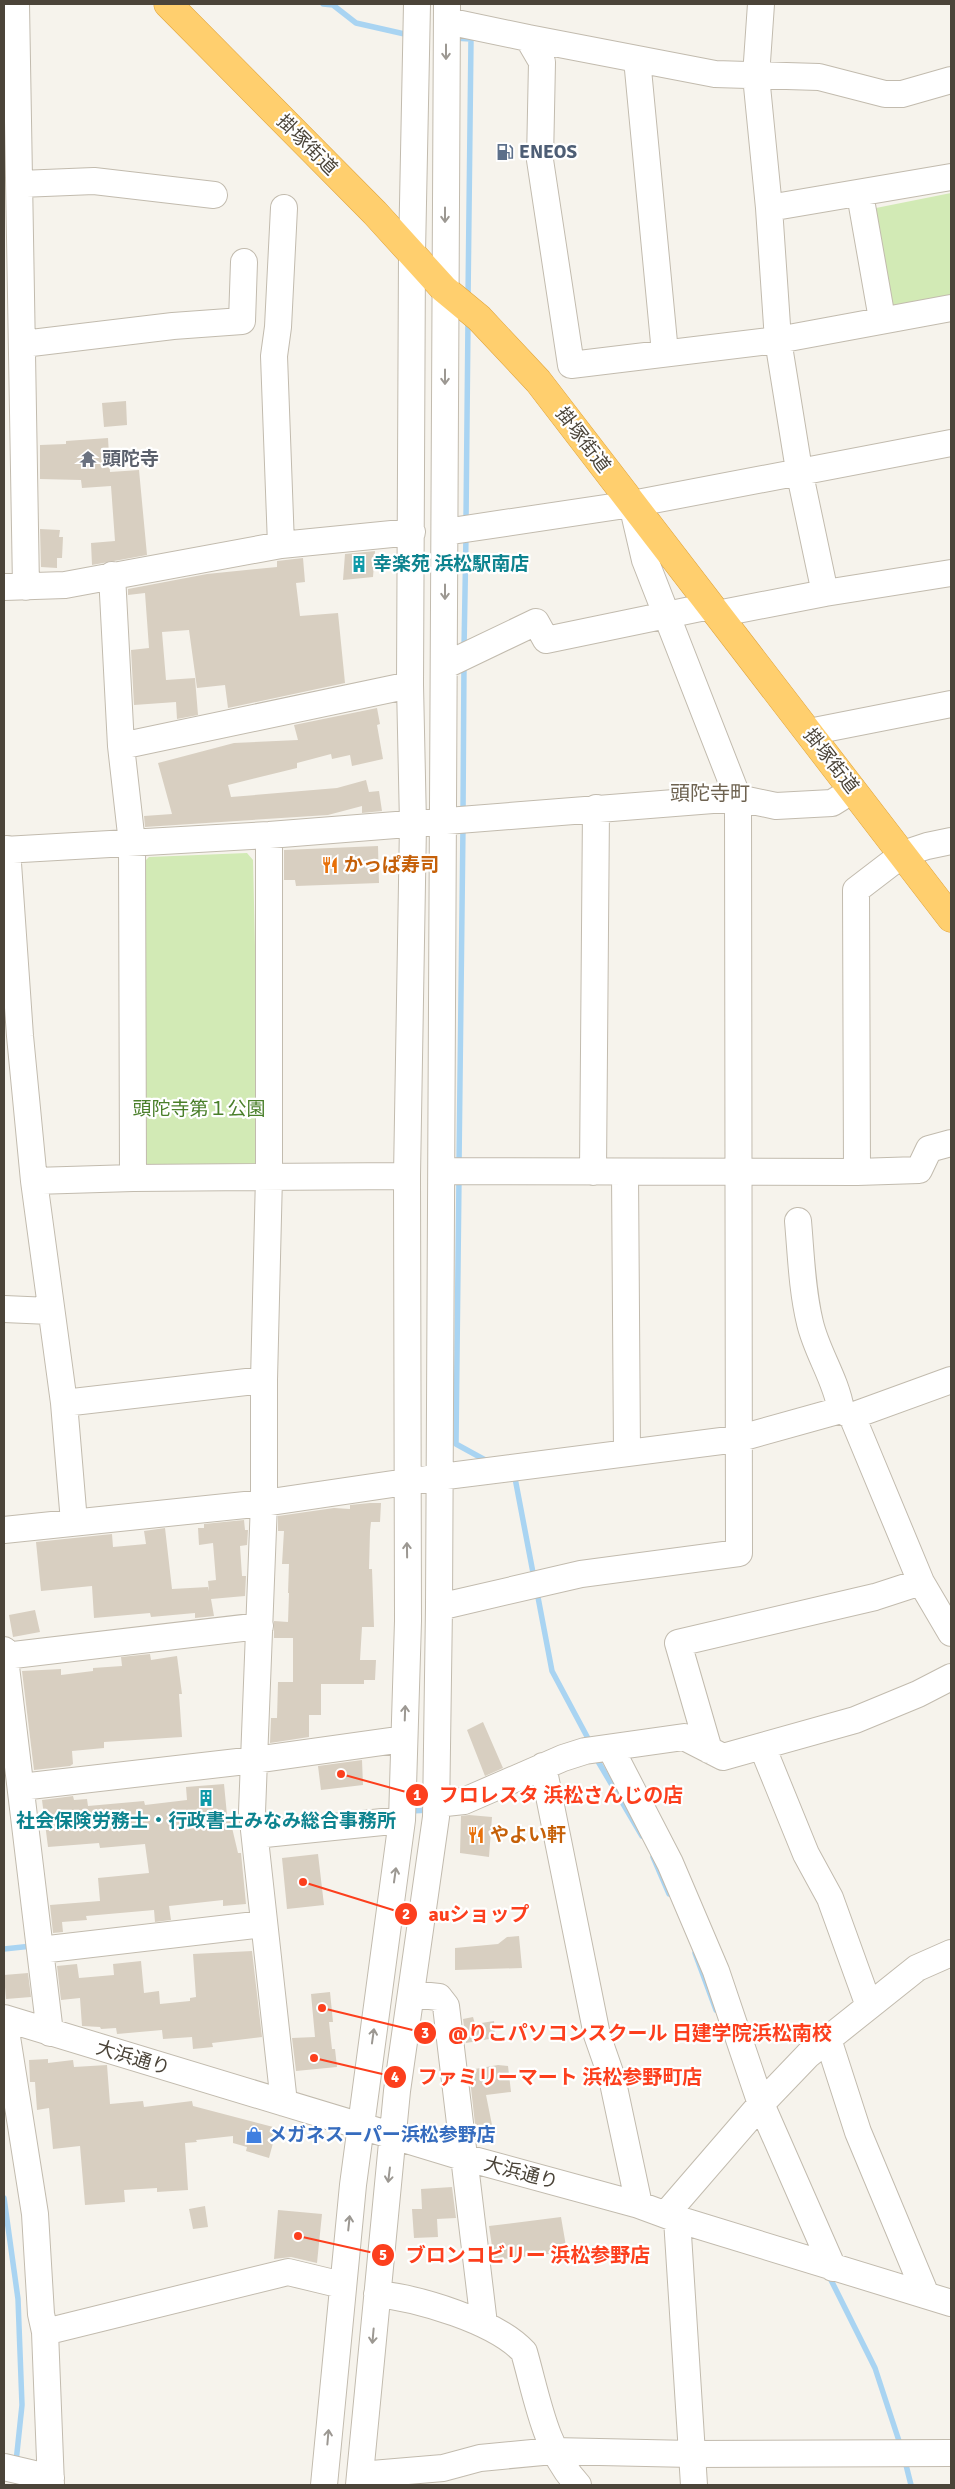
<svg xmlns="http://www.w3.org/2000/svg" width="955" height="2489" font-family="Signika,'Noto Sans JP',sans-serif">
<rect width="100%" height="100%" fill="#f6f3ec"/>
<path fill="#d2eab5" d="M951,193V303L892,313L876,208Z
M247,853L253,860L260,1163L255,1169H146L140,1162L141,865L149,857Z"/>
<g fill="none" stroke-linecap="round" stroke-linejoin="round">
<path stroke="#a9d4f2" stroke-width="5.5" d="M323,4L333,5L356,23L409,35
M453,38L471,39L468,299
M466,521L468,321
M464,649L466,536
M463,814L464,663
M459,1164L463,826
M459,1178L456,1444L487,1461
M512,1476L515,1478L534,1578
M537,1592L552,1671L591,1744
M596,1758L642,1836
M410,1811L431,1810
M653,1857L669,1894
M4,1949L32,1946
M695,1953L716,2010
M4,2198L18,2299L22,2405L16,2462
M829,2276L875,2368L901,2447
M905,2461L911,2485"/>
</g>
<path fill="#d8cfc1" d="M126,401L127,425L104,427L102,403Z
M108,438L110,472L139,470L147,555L92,565L91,543L115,541L111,486L82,488L81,480L40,479V445L66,444V441Z
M40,529L60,530L59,537H63L62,558H57V568L41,567Z
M375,551L373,577L343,580L345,554Z
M303,558L305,582L296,583L300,616L338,613L345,683L228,708L225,685L197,688L189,630L162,632L166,680L195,678L198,715L177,719L176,702L134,705L131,650L149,648L145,593L128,595V589L207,574L277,567V561Z
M377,708L380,724L377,725L383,759L352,766L350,755L332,759L331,754L297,763V768L228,785L231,797L337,788L366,780L369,792L379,791L382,811L362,813V806L328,815L145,827L144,816L172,814L158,763L234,743L298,740L294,725Z
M378,846L379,883L296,886L295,880H284V850Z
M370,1503H381L380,1522H371L370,1531L369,1569H372L374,1627H362L360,1660H376L375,1680H364V1684H321V1715H309V1737L270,1743L271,1718H277L278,1682H293V1638H274V1621L288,1622L289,1593H288L289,1564H282L284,1531H278V1516L334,1508L350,1509V1505Z
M244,1520L245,1530H248L247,1545L240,1546L242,1576H246L245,1596L211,1599L214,1616L195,1618V1613L151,1617L150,1613L94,1618L92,1586L41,1591L36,1542L112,1534L113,1547L146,1544L144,1531L165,1528L172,1589L208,1587L209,1591L208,1581L216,1580L213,1543L199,1545L198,1528H204V1524Z
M35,1610L40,1632L13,1637L9,1615Z
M150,1654L151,1660L177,1656L182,1694H179L182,1737L104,1742V1748L72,1751L73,1764L70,1766L34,1770L22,1671L61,1669V1675L93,1671V1668L122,1666L121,1657Z
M483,1722L503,1768L485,1776L467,1730Z
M362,1760L363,1785L321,1790L318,1766Z
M224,1784L227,1815H229L238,1853H241L246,1904L223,1906V1900L169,1906L171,1920L155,1922L154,1910L86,1916L87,1920L62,1922L63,1932L53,1933L50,1905L100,1901L98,1878L149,1873L145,1844L100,1848L99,1843L48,1847L42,1800L73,1796L74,1800L87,1799L88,1806L144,1801L145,1805L187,1800L186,1787Z
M469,1815L492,1817L489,1857L460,1853L461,1816Z
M318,1854L324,1905L287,1909L282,1858Z
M519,1936L522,1968L455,1970V1948L498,1944L507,1937Z
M252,1951L262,2037L212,2043L213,2047L193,2049L192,2037L163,2039L162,2030L117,2034L116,2028L101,2029L100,2027L82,2026L80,1998L61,2000L57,1966L77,1964L79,1978L114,1975L113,1964L141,1961L144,1993L159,1991L160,2004L190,2001V1998L196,1997L193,1954Z
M28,1973L31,1997L6,1999L4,1975Z
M330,1992L333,2022H329L332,2049H335L337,2067L296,2071L292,2038L315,2037L311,1994Z
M473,2017L475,2024L494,2021L495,2038L466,2043L463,2019Z
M48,2059V2063L73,2060L74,2067L107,2065L110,2104L143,2101L144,2107L192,2101L193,2106L277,2128L269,2158L246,2151L247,2147L233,2143V2136L196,2140L197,2142L185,2143L188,2190L157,2192V2188L124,2190L125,2202L85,2205L80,2146L53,2149L49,2108L37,2110L35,2082H30L29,2060Z
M498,2065L508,2066L511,2092L486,2095L495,2140L477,2142L469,2070Z
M452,2187L456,2218L437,2219L438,2237L414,2238L412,2209H422L421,2189Z
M205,2206L208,2227L193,2229L189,2209Z
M278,2210L322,2214L317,2263L291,2257L274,2259Z
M561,2217L567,2252L494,2260L489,2226Z"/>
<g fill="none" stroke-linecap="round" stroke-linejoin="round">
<g stroke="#c2bbae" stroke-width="28">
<path id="minor" d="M16,4L26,587
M761,4L756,76L769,208L778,340L799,470L825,593
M447,21L528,38L542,62L540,160L571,365L778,340L951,308
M528,38L715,74L819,77L885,94H902L951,80
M637,59L665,353
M20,184L94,181L214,195
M860,194L882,319
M769,208L951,177
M23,344L173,326L242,321L244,262
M445,532L632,504L951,443
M281,545L274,356L278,327L284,208
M112,575L121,746L132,843L133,1178L407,1176
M4,587L65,585L281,545L412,532
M717,614L825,593L951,573
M444,666L536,622L546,640L710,606
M809,732L951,704
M121,746L410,685
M269,835V1176L264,1380V1503L252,1812L284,2103
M7,849L20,1036L34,1181L64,1403L74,1522
M4,850L269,835L738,798L776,806L832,803L853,790
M442,1171L857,1172L856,890L903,854L927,846L951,841
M593,1172L596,808
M857,1172L919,1170L929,1149L951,1143
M625,1173L627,1453
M34,1181L133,1178
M798,1221C801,1255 802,1290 810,1323C817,1353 836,1379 841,1410
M4,1309L50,1311
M64,1403L264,1380
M852,1416L951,1380
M4,1530L264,1503L440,1477L737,1439L841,1410L852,1416L921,1582L951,1633
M439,1607L581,1574L739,1553L738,798L645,560L632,504
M4,1650L50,2033
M5,1656L260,1626
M762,1746L806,1854L830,1898L869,2006
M611,1749L670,1863L716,1971L761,2104L833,2268
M709,1750L678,1643L875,1597L921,1582
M543,1766L597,2035L612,2078L639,2205
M21,1787L255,1760L404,1739
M436,1804L464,1801L563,1758L585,1751L684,1737L723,1757L855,1720L918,1694L951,1677
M255,1835L402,1820
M40,1950L264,1924
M411,1994L439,1997L446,2006L484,2324
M4,2018L463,2157L639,2205L677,2219L951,2303
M4,2018L35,2214L41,2314L45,2332L51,2485
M828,2039L858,2132L926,2295
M666,2214L761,2104L808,2055L917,1968L951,1953
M677,2219L694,2485
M377,2294C417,2298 496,2321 524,2352C537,2397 545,2450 578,2485
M45,2332L288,2272L342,2285
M4,2467L51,2478
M360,2475L443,2468L480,2458L553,2451L692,2454L951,2453
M324,2485L353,2185L402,1820L408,1621L407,1176L413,824L410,685L412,253L417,4
M359,2485L397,2091L436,1817L439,1607L447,4"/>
</g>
<g stroke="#e0a43c" stroke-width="29">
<path id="highway" d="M168,4L375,213L444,289L479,318L538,381L951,918"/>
</g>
<use href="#minor" stroke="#fff" stroke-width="26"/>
<use href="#highway" stroke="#ffcf6e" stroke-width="28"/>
</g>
<defs><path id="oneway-shaft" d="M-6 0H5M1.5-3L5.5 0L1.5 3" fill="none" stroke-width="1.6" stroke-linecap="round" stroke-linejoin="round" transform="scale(1.25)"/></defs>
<g stroke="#9c9892">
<use href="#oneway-shaft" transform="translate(446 52) rotate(90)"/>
<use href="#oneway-shaft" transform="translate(445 215) rotate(90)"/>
<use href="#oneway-shaft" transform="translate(445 377) rotate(90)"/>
<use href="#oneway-shaft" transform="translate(445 592) rotate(90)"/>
<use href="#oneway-shaft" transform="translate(407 1550) rotate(-91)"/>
<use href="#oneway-shaft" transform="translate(405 1713) rotate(-88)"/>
<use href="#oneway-shaft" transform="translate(395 1875) rotate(-82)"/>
<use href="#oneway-shaft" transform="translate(373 2036) rotate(-82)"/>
<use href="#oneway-shaft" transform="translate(389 2175) rotate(97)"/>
<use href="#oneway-shaft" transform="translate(349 2223) rotate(-84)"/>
<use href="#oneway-shaft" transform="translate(373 2336) rotate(95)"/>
<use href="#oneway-shaft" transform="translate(328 2437) rotate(-85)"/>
</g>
<defs>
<g id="fuel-bare" transform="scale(1.35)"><path d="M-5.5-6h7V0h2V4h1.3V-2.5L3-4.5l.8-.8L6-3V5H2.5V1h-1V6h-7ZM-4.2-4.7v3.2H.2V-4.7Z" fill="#5c6f8a" stroke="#fff" stroke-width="2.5" paint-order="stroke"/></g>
<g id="temple-bare" transform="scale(1.35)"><path d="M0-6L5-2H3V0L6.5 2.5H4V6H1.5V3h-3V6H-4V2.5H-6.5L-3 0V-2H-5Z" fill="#6b7280" stroke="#fff" stroke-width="2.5" paint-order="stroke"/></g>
<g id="building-bare" transform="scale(1.35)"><path d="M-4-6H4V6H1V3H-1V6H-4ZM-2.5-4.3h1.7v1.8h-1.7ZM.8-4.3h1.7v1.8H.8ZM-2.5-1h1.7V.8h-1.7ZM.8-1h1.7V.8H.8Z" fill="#0f9aa8" stroke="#fff" stroke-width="2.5" paint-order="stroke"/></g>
<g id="restaurant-bare" transform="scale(1.35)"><path d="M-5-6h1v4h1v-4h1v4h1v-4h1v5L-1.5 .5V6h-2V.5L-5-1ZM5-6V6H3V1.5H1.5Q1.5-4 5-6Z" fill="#e8710a" stroke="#fff" stroke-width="2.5" paint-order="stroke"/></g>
<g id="shop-bare" transform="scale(1.35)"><path d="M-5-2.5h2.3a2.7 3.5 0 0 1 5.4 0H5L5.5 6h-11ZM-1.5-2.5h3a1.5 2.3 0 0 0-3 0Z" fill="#3f7fe0" stroke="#fff" stroke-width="2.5" paint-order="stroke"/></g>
</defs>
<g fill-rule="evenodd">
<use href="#fuel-bare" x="505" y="152"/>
<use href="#temple-bare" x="88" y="459"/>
<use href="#building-bare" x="359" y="564"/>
<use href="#restaurant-bare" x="330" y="865"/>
<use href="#building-bare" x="206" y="1798"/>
<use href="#restaurant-bare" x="476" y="1835"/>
<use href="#shop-bare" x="254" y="2135"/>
</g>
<g text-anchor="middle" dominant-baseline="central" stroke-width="4.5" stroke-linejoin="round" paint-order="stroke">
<g font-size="19" fill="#4b4439" stroke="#fff">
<text transform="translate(307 145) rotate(45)">掛塚街道</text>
<text transform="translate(583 440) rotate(53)">掛塚街道</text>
<text transform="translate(831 761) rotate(52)">掛塚街道</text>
<text transform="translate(133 2058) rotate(17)">大浜通り</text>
<text transform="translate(521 2173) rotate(15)">大浜通り</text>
</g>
<g font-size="19" font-weight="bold" fill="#4e5e75" stroke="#fff" text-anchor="start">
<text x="519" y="152">ENEOS</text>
</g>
<g font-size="19" font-weight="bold" fill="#5b616d" stroke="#fff" text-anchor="start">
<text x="102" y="459">頭陀寺</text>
</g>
<g font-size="19" font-weight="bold" fill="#0d838f" stroke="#fff" text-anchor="start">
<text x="373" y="564">幸楽苑 浜松駅南店</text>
<text x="206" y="1821" text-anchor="middle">社会保険労務士・行政書士みなみ総合事務所</text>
</g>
<g font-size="19" font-weight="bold" fill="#c56008" stroke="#fff" text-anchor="start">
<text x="344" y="865">かっぱ寿司</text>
<text x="490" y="1835">やよい軒</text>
</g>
<g font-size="19" fill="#4a7f2a" stroke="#fff">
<text x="199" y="1109">頭陀寺第１公園</text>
</g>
<g font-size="19" font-weight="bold" fill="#366cbe" stroke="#fff" text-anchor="start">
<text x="268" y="2135">メガネスーパー浜松参野店</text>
</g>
<g font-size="20" fill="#6e6250" stroke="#fff">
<text x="710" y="793">頭陀寺町</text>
</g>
</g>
<path fill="none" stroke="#fc3f1d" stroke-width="2" d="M341 1774L417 1795M303 1882L406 1914M322 2008L425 2033M314 2058L395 2077M298 2236L383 2255"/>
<g fill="#fc3f1d" stroke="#fff" stroke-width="2">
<circle cx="341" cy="1774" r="5"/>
<circle cx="303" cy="1882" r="5"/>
<circle cx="322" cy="2008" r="5"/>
<circle cx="314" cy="2058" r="5"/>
<circle cx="298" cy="2236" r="5"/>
<circle cx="417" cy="1795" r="12"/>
<circle cx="406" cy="1914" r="12"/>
<circle cx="425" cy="2033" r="12"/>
<circle cx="395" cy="2077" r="12"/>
<circle cx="383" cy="2255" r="12"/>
</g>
<g font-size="15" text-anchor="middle" font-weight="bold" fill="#fff">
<text x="417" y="1800">1</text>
<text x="406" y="1919">2</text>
<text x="425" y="2038">3</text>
<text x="395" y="2082">4</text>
<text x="383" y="2260">5</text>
</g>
<g font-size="20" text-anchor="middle" font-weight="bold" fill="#fc3f1d" stroke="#fff" stroke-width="4.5" stroke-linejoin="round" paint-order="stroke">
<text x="561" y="1802">フロレスタ 浜松さんじの店</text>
<text x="479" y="1921">auショップ</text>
<text x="640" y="2040">@りこパソコンスクール 日建学院浜松南校</text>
<text x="560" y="2084">ファミリーマート 浜松参野町店</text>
<text x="528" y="2262">ブロンコビリー 浜松参野店</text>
</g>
<rect width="955" height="2489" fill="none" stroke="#4b4439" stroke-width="10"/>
</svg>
